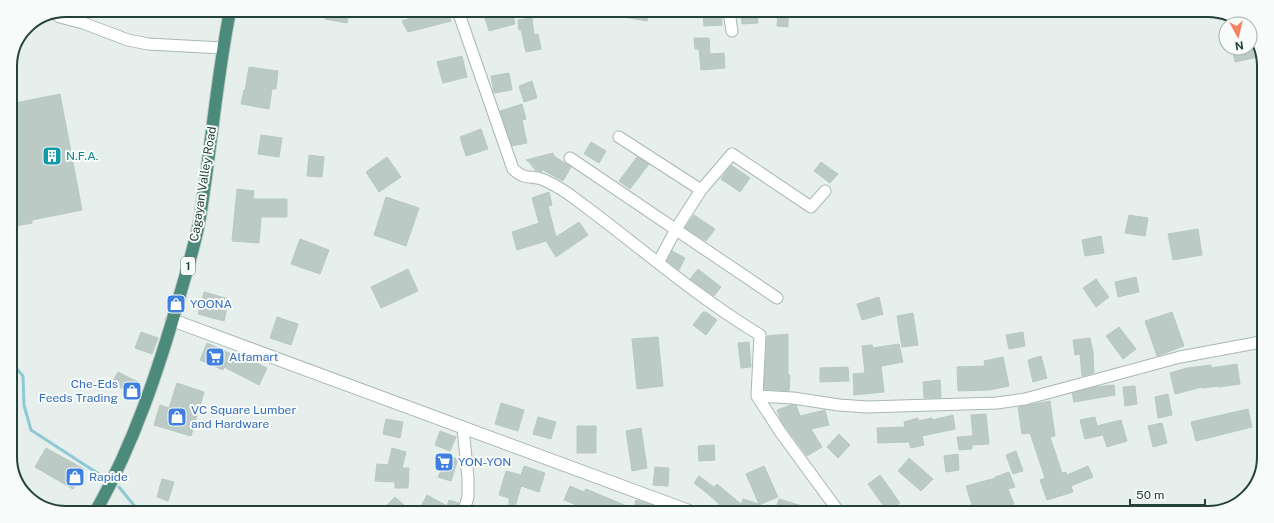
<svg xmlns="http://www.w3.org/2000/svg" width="1274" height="523" font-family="'Public Sans',sans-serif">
<rect width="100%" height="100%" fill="#e6efeb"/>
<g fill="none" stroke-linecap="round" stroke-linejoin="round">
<path stroke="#8ec9d4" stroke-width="3" d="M10,361L23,376L24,405L31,430L105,478
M119,487L137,509"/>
</g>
<path fill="#bbcac4" stroke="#b8c9c2" d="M326,11H349L347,23L325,19Z
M432,11H447L451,21L408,32L402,21Z
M496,12H512L515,24L489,31L484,15Z
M619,12H649L647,21L618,16Z
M703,12H721L722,25L704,26Z
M741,12H757L758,23L742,24Z
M778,15L788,16V27L777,26Z
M532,18L534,35L538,34L541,49L526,52L521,30H519L518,20Z
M1250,30L1253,32L1262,56L1235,62L1232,48H1250Z
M694,38H709L710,54L724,53L725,68L701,70L699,49H695Z
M462,56L467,77L443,83L437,62Z
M249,67L278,71L276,89H272L269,109L241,104L244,90H245Z
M509,73L512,90L494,93L491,76Z
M532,81L537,98L524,102L519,86Z
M60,94L82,210L32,220V223L10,227V104Z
M522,104L526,119L522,120L527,143L512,146L500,111Z
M481,129L488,149L466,156L460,137Z
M261,135L282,138L279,157L258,154Z
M591,142L606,151L599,163L584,154Z
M553,153L554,156L571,167L563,181L541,169L542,172L535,170L530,163L526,160Z
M309,155L324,157L322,177L307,176Z
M387,157L401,177L379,192L366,172Z
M637,157L649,164L630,189L619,181Z
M821,162L838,174L830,183L814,171Z
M731,165L750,178L740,192L721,179Z
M237,189L254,191L253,199H287V217H261L259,243L232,241Z
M549,192L552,205L548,206L556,237L579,222L588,235L556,257L546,241L517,250L512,232L539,223L532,198Z
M386,197L419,208L406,246L374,235Z
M694,215L715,229L706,241L685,228Z
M1129,215L1148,218L1145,236L1125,233Z
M1198,229L1202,255L1173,260L1168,234Z
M1101,236L1104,253L1085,256L1082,240Z
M300,239L329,250L320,274L291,264Z
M672,251L685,258L679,270L667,261Z
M408,269L418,291L381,308L371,287Z
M698,269L721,287L714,296L690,279Z
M1136,277L1139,292L1118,297L1115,282Z
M1096,279L1109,297L1096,307L1083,288Z
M204,292L229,299L224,321L198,314Z
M879,297L883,314L862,320L857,304Z
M703,312H706L717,320L706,335L693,325Z
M1172,312L1184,346L1157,356L1145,321Z
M913,313L918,345L902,347L897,316Z
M277,317L298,324L291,345L270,338Z
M1119,327L1136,349L1123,359L1106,336Z
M141,332L158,338L152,354L135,348Z
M1023,332L1025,346L1009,349L1006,335Z
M788,334V375H790L789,391L764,389L767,336Z
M658,337L663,386L637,389L632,339Z
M1090,338L1093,352L1094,373L1082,376L1080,354L1075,355L1073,340Z
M749,342L751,367L741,368L738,343Z
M207,343L240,358L241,355L267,368L259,385L224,367L223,370L200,360Z
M899,344L903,362L881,366L884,392L854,395L853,374L865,373L862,346L872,345L873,348Z
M1041,356L1047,378L1033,382L1028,360Z
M1003,357L1009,386L989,390L958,391L957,367L985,366L984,361Z
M1237,364L1240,384L1219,387V386L1202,388V387L1175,394L1170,373L1187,368L1211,365V368Z
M848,367L849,381L820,382V368Z
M118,372L140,383L134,395L112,383Z
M940,380L941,398H924L923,382Z
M177,383L204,392L191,436L154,425L160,405L169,408Z
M1114,385L1115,395L1074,402L1072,393L1095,387Z
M1135,386L1137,404L1125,406L1123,387Z
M1168,394L1172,415L1158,418L1155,397Z
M1050,401L1055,436L1050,437L1062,473L1066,472L1067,475L1088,466L1093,477L1071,486L1073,492L1047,500L1040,480L1045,478L1030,433L1022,434L1018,407Z
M501,403L524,410L518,431L495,424Z
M791,405H796L800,416L825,410L829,425L811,429L822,447L807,456L781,421L777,410Z
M1248,409L1252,427L1196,441L1191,422Z
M986,414L989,444L972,445V449L959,450L957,437L973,436L971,415Z
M953,415L955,429L922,436L924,445L911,448L909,442L878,443L877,428L905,427L904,422L918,418V421L932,418L933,420Z
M538,417L556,422L551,439L533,434Z
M1095,417L1097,426L1121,420L1127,441L1107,447L1103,435L1085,439L1080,420Z
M386,419L403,422L400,438L383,434Z
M1162,423L1167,443L1153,447L1148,426Z
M577,426H596V453H577Z
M641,428L647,468L632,471L626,431Z
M440,431L456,437L450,451L435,445Z
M839,434L850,445L838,458L827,447Z
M714,445L715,460L699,461L698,446Z
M46,448L84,469L73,489L35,467Z
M392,448L406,452L402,468H409L408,488H395V482L375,481L377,464L388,465Z
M1016,451L1023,471L1013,474L1006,455Z
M442,454L458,459L451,481L438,477L443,467L439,464Z
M958,454L959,470L946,472L944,456Z
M909,458L933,479L921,491L898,471Z
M524,466L545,473L539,492L521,486L514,511L509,510V498L499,495L506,471L521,475Z
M764,466L778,497L752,508L751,511H727L708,494L694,483L699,476L714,487L717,484L741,504L743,499L759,504L746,474Z
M655,467L669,468L668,486L653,485Z
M1009,472L1015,487L1008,489L1014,504L995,512H973L970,506L972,505L966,486L996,478L995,477Z
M880,475L900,503L888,512L868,484Z
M162,479L174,482L168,501L157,497Z
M570,486L584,492L586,489L634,509L636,500L652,505L650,511H592L564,500Z
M427,495L447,506L449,500L459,503L457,510H419Z
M395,497L404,505L399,510H382Z
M779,499L799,505L797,512L775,511Z"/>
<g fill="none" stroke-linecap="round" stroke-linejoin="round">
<g stroke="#a8b8b2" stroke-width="13">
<path id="minor" d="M458,11L513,169C527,182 531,174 544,180C555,185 568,193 578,201C638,245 695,296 760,335L757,396L781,433L839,512
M729,12L732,31
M55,14L60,17L83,23L128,40L148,44L223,48
M619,137L701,190
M570,158L777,298
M658,263L676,229L701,190L732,154L811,207L825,191
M757,396L793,398L839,405L867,407L997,403L1025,399L1180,357L1261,342
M463,428L468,478V497L464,510"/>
</g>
<g stroke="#a8b8b2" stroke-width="14">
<path id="tertiary" d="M172,320L689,511"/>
</g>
<g stroke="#c2cac8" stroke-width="14">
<path id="trunk" d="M97,509C134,443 158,371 179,298C186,273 194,248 199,223C211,152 216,81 230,11"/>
</g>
<use href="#minor" stroke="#fff" stroke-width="11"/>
<use href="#tertiary" stroke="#fff" stroke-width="12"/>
<use href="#trunk" stroke="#4c8a7c" stroke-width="12"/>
</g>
<defs>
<g id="building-square" transform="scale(1)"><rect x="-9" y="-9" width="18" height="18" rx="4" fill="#0f9aa8" stroke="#f7fbf9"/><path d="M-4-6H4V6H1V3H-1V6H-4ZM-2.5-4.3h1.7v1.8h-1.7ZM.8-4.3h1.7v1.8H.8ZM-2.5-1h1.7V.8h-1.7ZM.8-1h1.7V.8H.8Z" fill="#fff"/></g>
<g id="shop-square" transform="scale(1)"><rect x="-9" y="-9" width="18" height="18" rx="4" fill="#3f7fe0" stroke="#f7fbf9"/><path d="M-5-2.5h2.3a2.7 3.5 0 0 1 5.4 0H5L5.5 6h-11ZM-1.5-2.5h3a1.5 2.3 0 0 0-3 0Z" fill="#fff"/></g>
<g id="supermarket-square" transform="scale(1)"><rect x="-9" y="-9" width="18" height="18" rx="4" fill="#3f7fe0" stroke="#f7fbf9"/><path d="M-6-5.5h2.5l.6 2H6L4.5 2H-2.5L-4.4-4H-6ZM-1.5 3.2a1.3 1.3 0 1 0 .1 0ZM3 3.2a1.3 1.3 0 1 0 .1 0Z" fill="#fff"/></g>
</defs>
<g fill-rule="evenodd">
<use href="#building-square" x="52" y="156"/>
<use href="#shop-square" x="176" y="304"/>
<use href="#supermarket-square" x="215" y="357"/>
<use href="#shop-square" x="132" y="391"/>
<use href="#shop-square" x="177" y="417"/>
<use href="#supermarket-square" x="444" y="462"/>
<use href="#shop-square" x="75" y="477"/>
</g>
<g text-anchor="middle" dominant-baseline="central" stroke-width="4" stroke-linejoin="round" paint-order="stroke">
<rect fill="#f7fbf9" stroke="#637a73" stroke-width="1" x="181" y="257" width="14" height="18" rx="3"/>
<g font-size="11" font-weight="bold" fill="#24423a">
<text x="188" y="266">1</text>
</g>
<g font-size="12" fill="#0d838f" stroke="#f7fbf9" text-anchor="start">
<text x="66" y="156">N.F.A.</text>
</g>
<g font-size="12" fill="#24423a" stroke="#f7fbf9">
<text transform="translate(203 184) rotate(-81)">Cagayan Valley Road</text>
</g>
<g font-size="12" fill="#366cbe" stroke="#f7fbf9" text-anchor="start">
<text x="190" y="304">YOONA</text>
<text x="229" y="357">Alfamart</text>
<text x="118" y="384" text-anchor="end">Che-Eds<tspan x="118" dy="14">Feeds Trading</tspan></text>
<text x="191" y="410">VC Square Lumber<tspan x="191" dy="14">and Hardware</tspan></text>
<text x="458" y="462">YON-YON</text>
<text x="89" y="477">Rapide</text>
</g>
</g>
<path d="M0 0H1274V523H0ZM66 17H1208A49 49 0 0 1 1257 66V457A49 49 0 0 1 1208 506H66A49 49 0 0 1 17 457V66A49 49 0 0 1 66 17Z" fill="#f7fbf9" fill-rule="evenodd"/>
<path fill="none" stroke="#24423a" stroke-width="2" d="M66 17H1208A49 49 0 0 1 1257 66V457A49 49 0 0 1 1208 506H66A49 49 0 0 1 17 457V66A49 49 0 0 1 66 17Z"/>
<g transform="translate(1238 36) rotate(172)"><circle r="19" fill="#f7fbf9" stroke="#a3b1ad"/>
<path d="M0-3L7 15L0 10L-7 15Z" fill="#f4845f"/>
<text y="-6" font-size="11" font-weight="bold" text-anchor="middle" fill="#24423a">N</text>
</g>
<path d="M1130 499v6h75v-6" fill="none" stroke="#24423a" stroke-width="2"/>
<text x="1136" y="499" font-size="12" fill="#24423a" stroke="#f7fbf9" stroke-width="3" paint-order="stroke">50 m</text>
</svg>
